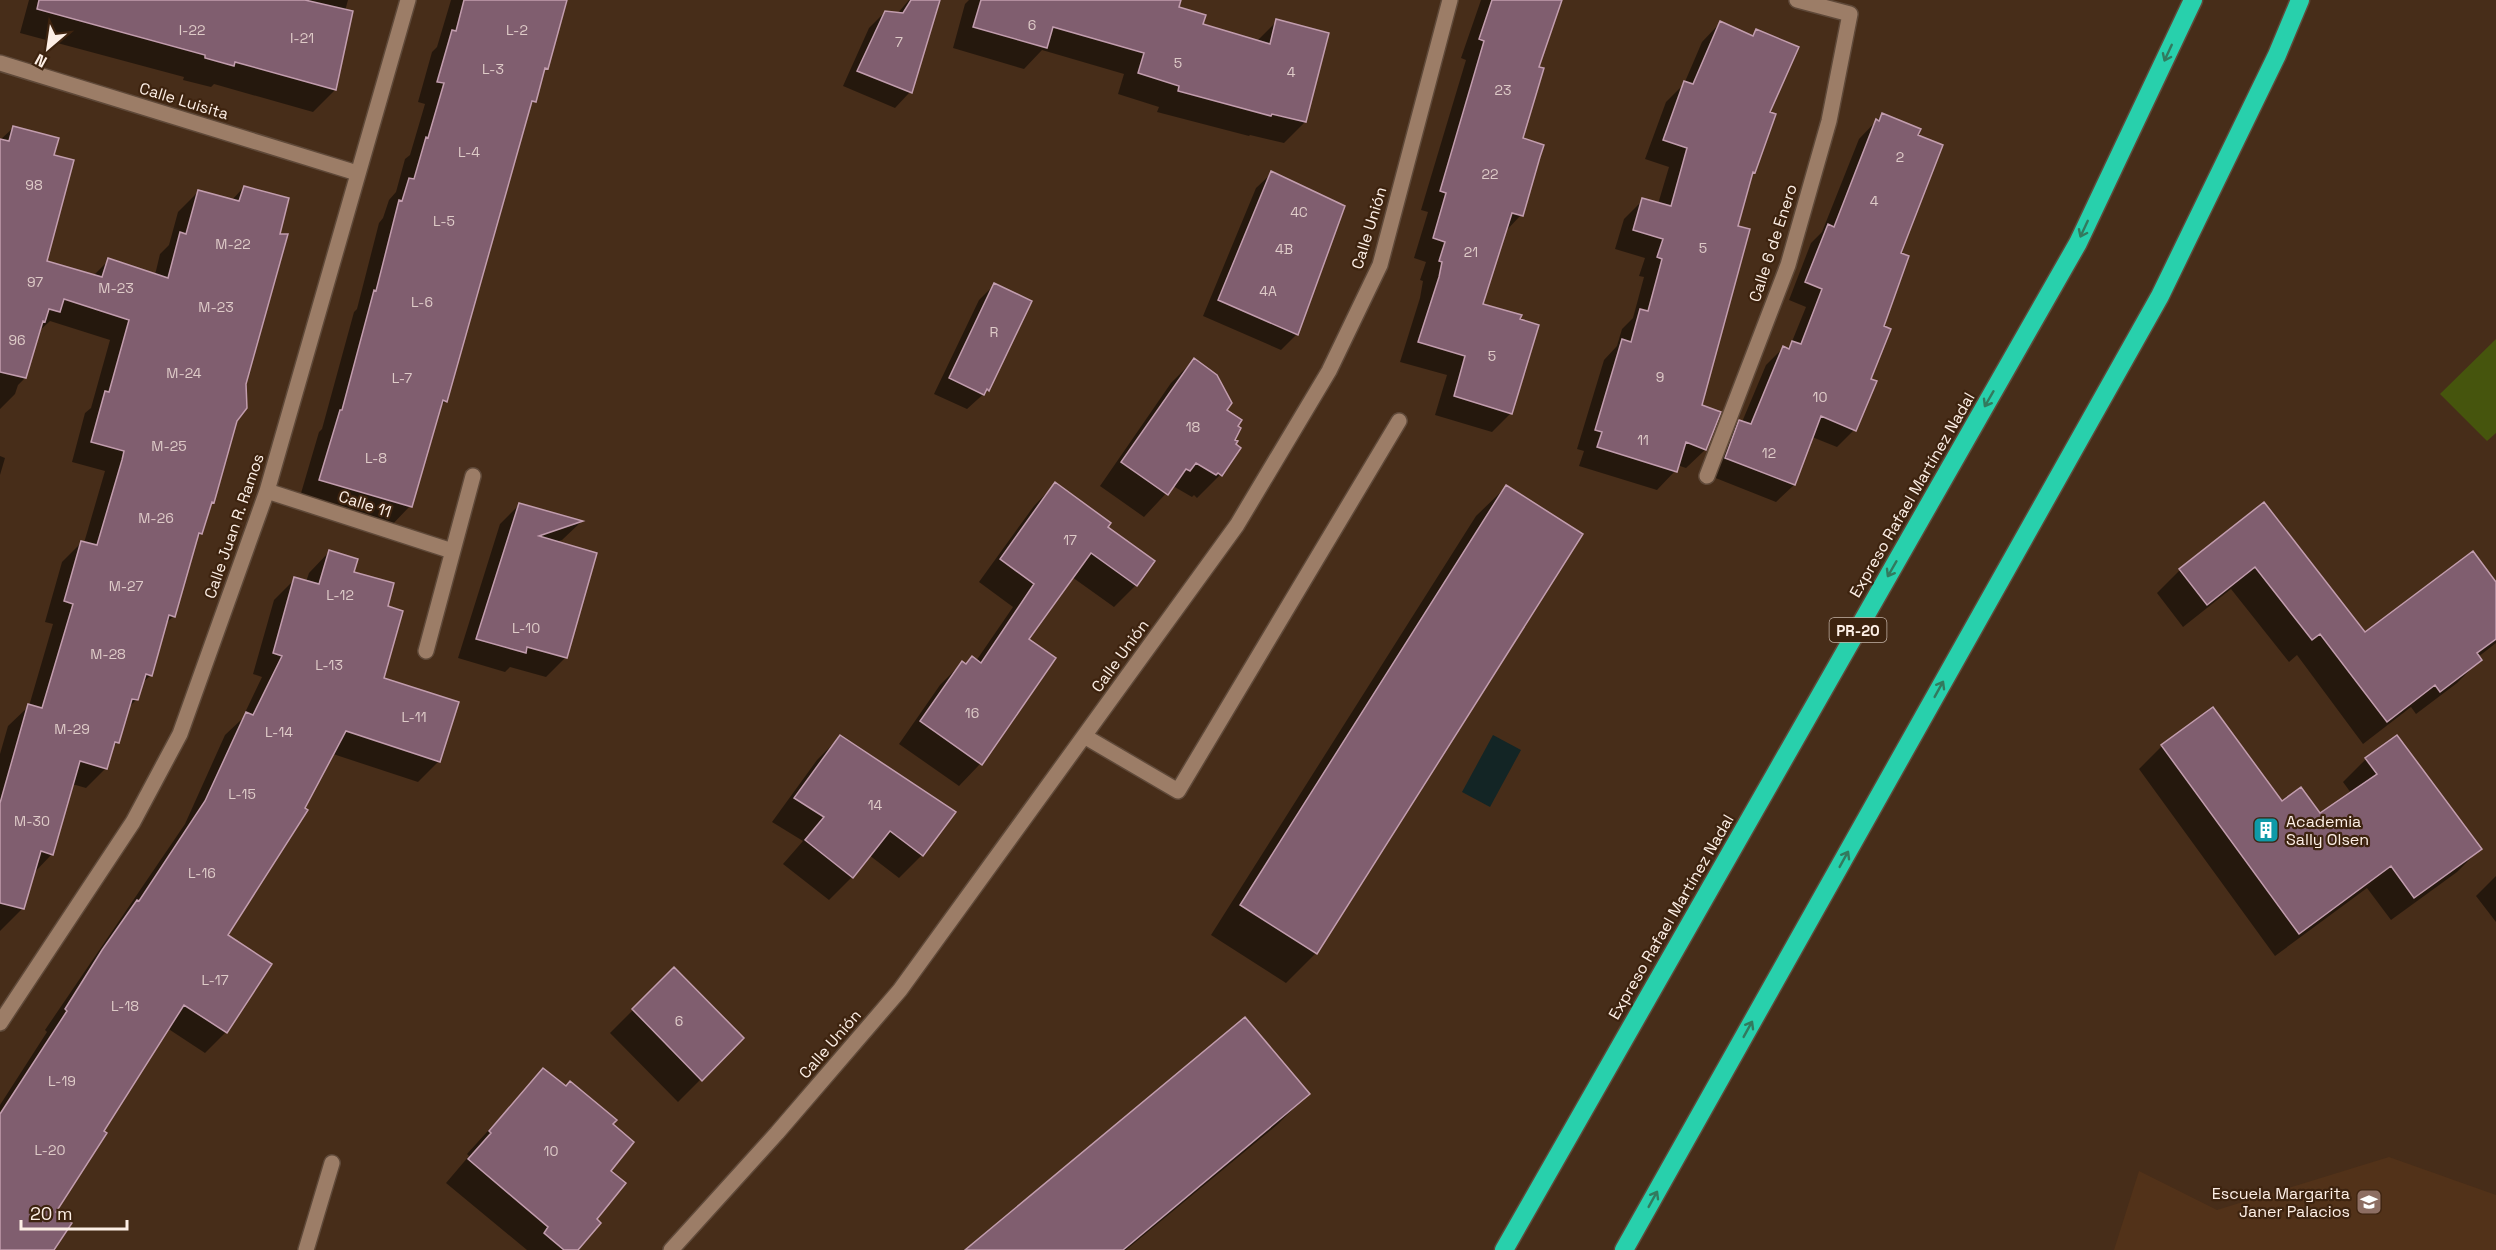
<svg xmlns="http://www.w3.org/2000/svg" width="2496" height="1250" font-family="'Space Grotesk',sans-serif">
<rect width="100%" height="100%" fill="#472d19"/>
<path fill="#523219" d="M2389,1157L2496,1195V1250H2114L2139,1171L2217,1210Z"/>
<path fill="#46550d" d="M2496,339V433L2487,441L2440,394Z"/>
<path fill="#132525" d="M1493,735L1521,750L1490,807L1462,792Z"/>
<path fill="#0007" d="M29,0H348L345,11L352,12L335,90L313,112L214,84L211,87L183,80L184,77L20,33Z
M451,0H566L546,68L542,72L534,101L528,107L446,401L439,407L410,506L390,527L299,500L319,432L322,429L354,312L357,309L379,223L383,218L389,200L396,192L405,159L410,155L425,104L418,102L432,52L437,47Z
M909,0H928L910,92L895,108L843,86L869,28L885,12L897,14Z
M969,0H1160L1177,8L1201,25L1257,41L1277,21L1305,122L1284,143L1250,135L1249,136L1157,112L1159,107L1118,94L1124,74L1042,50L1024,69L953,48L965,4Z
M1481,0H1561L1537,68L1521,139V215L1504,233L1481,305L1518,320L1511,413L1492,432L1435,415L1447,375L1400,362L1420,298L1423,281L1420,280L1426,262L1414,258L1428,212L1421,210L1466,60L1461,58Z
M1720,23L1751,36L1757,30L1768,113L1754,172L1750,176L1736,227L1700,406L1705,450L1686,468L1677,465L1675,471L1657,490L1579,466L1584,451L1577,449L1604,360L1617,346L1622,329L1633,318L1644,277L1639,276L1645,258L1615,249L1624,219L1643,200L1658,204L1669,167L1645,159L1666,102L1684,84L1702,42Z
M1882,115L1917,136L1899,254L1870,380L1854,430L1837,447L1812,437L1794,485L1776,502L1708,475L1722,439L1739,421L1742,422L1766,365L1783,348L1786,349L1791,344L1806,307L1789,300L1811,243L1822,232L1859,139Z
M13,128L52,156L46,262L93,276L109,260L155,275L160,254L169,245L178,212L198,192L231,201L244,187L236,420L213,502L209,506L201,534L196,538L174,616L164,625L151,675L141,684L137,699L128,708L118,742L112,748L106,768L86,788L72,784L52,854L33,874L23,908L0,931V754L8,726L29,706L53,624L45,622L62,562L82,542L84,543L105,471L72,462L85,413L91,408L110,340L50,321L38,332L25,378L18,385L15,394L0,409V140Z
M1272,173L1297,334L1281,350L1203,316L1256,188Z
M994,285L988,390L967,409L934,394L979,300Z
M1194,360L1224,411L1220,475L1197,498L1194,495L1192,497L1173,486L1144,517L1100,486L1171,383Z
M0,456L5,458L0,475Z
M1055,484L1106,527L1136,585L1114,607L1072,577L1027,639L1054,658L980,764L959,786L899,744L940,685L962,663L965,665L976,661L1013,607L979,582L1034,506Z
M1506,487L1316,953L1286,983L1211,935L1476,516Z
M520,504L581,522L562,540L556,542L566,657L546,677L510,667L505,672L458,658L500,524Z
M2264,504L2365,634L2496,584V643L2478,657L2480,660L2457,683L2416,714L2411,707L2363,744L2297,655L2289,662L2231,589L2183,627L2157,593L2180,570Z
M329,552L386,607L382,679L439,761L418,782L333,754L226,936V1032L205,1053L167,1028L54,1213L52,1250H0V1105L47,1032L45,1030L185,824L225,735L242,719L262,677L253,674L274,600L295,579L306,582L309,573Z
M2213,709L2282,803L2320,815L2351,793L2343,782L2366,759L2480,849L2457,872L2391,920L2367,888L2275,956L2139,769L2162,746Z
M840,737L922,855L899,878L869,855L852,877L829,900L783,864L803,841L772,822L817,760Z
M2496,876V922L2476,896Z
M674,969L742,1038L678,1102L610,1033Z
M543,1070L611,1125L609,1171L594,1219L576,1250H527L446,1183L469,1156L467,1154Z
M1308,1094L1278,1124L1126,1250H967Z"/>
<path fill="#805e6f" stroke="#c29dae" stroke-width="1.5" d="M39,0H305L353,11L336,90L235,62L234,66L205,58V55L37,9Z
M464,0H567L548,69L545,68L536,102L532,101L447,402L443,400L412,507L319,480L340,410H342L374,290L376,291L399,200L402,201L409,178L414,179L426,137L428,138L444,83L437,82L452,30L456,31Z
M911,0H940L912,93L857,71L885,11L903,13Z
M981,0H1181L1179,7L1206,15L1203,24L1270,44L1276,19L1329,33L1306,122L1272,114L1271,116L1178,91L1179,86L1138,73L1144,53L1053,27L1047,48L973,27Z
M1492,0H1562L1539,67L1544,68L1523,138L1544,145L1540,157L1523,216L1512,213L1483,304L1522,315L1520,319L1539,325L1512,414L1454,396L1465,356L1418,342L1439,277L1442,262L1439,261L1445,242L1433,238L1446,193L1440,191L1484,41L1479,39Z
M1720,21L1753,36L1756,29L1799,47L1770,112L1776,114L1755,173L1753,172L1738,226L1750,229L1702,405L1721,412L1706,450L1686,442L1677,472L1597,447L1602,432L1595,430L1622,339L1631,342L1640,309L1648,311L1662,259L1657,257L1663,239L1633,230L1642,198L1671,206L1687,148L1663,140L1684,81L1693,84Z
M1882,113L1921,129L1918,135L1943,145L1901,253L1909,256L1884,326L1891,329L1871,379L1877,381L1856,431L1821,416L1795,485L1725,458L1739,420L1751,424L1783,346L1789,349L1792,341L1801,344L1822,289L1805,282L1828,224L1834,227L1876,119L1879,121Z
M13,126L59,138L54,155L74,160L47,261L102,277L108,258L168,278L180,232L186,234L198,190L239,201L244,186L289,198L280,234H288L246,384L247,408L237,421L214,503L212,502L202,534L199,533L175,617L169,615L152,676L146,674L138,700L132,699L119,743L115,742L107,769L80,761L53,855L41,851L24,909L0,903V803L28,704L42,708L73,604L64,601L81,541L97,545L122,460L124,451L91,442L105,391L109,392L129,320L64,299L60,312L49,309L45,322L43,321L26,378L0,372V139L9,141Z
M1271,171L1345,206L1298,335L1218,300Z
M994,283L1032,301L989,391L987,389L984,395L949,378Z
M1194,358L1217,375L1232,403L1227,410L1242,420L1238,426L1241,428L1235,440L1238,441L1236,444L1241,448L1222,476L1218,473L1216,475L1196,463L1190,471L1186,469L1168,495L1121,462Z
M1055,482L1111,523L1108,527L1155,561L1137,586L1091,553L1029,639L1056,658L982,765L920,721L962,661L966,664L972,656L981,663L1034,584L1000,559Z
M1506,485L1583,534L1317,954L1240,905Z
M2264,502L2365,632L2473,551L2496,582V639L2477,653L2482,660L2440,692L2435,685L2387,722L2320,634L2312,640L2255,567L2207,605L2179,569Z
M519,503L583,521L539,536L597,553L567,658L527,647L526,653L476,639Z
M329,550L358,559L354,572L394,583L388,606L403,611L384,678L459,702L440,762L346,731L305,808L308,810L228,935L272,964L227,1033L184,1005L104,1131L107,1133L56,1212L72,1223L54,1250H0V1114L67,1011L65,1009L102,950L137,900L139,901L205,801L246,712L253,715L282,656L273,653L294,577L319,584Z
M2213,707L2282,801L2301,787L2320,813L2377,774L2365,758L2397,735L2482,849L2414,898L2391,866L2299,934L2161,745Z
M840,735L956,812L923,856L890,831L853,878L805,840L824,817L794,798Z
M674,967L744,1038L702,1081L632,1009Z
M1245,1017L1310,1094L1123,1250H965Z
M543,1068L566,1086L570,1081L617,1120L613,1124L634,1142L611,1171L626,1183L597,1219L601,1223L578,1250H564L544,1233L548,1227L468,1159L491,1133L489,1131Z"/>
<g fill="none" stroke-linecap="round" stroke-linejoin="round">
<g stroke="#5f4939" stroke-width="18">
<path id="minor" d="M0,63L357,173
M1707,476L1788,265L1829,121L1850,14L1797,0
M267,491L452,551
M426,651L473,476
M1084,736L1178,791L1399,421
M0,1023L133,822L180,734L267,491L408,0
M306,1250L332,1163
M671,1250L777,1133L900,990L1237,525L1329,371L1380,265L1450,0"/>
</g>
<g stroke="#5f4939" stroke-width="21">
<path id="highway" d="M1504,1250L2078,243L2193,0
M1624,1250L2160,296L2277,55L2300,0"/>
</g>
<use href="#minor" stroke="#9c7d67" stroke-width="15"/>
<use href="#highway" stroke="#28d0ac" stroke-width="18"/>
</g>
<defs><path id="oneway-shaft" d="M-6 0H5M1.5-3L5.5 0L1.5 3" fill="none" stroke-width="1.6" stroke-linecap="round" stroke-linejoin="round" transform="scale(1.5)"/></defs>
<g stroke="#327a5e">
<use href="#oneway-shaft" transform="translate(2168 53) rotate(115)"/>
<use href="#oneway-shaft" transform="translate(2084 229) rotate(115)"/>
<use href="#oneway-shaft" transform="translate(1989 399) rotate(120)"/>
<use href="#oneway-shaft" transform="translate(1892 569) rotate(120)"/>
<use href="#oneway-shaft" transform="translate(1939 689) rotate(-61)"/>
<use href="#oneway-shaft" transform="translate(1844 859) rotate(-61)"/>
<use href="#oneway-shaft" transform="translate(1748 1029) rotate(-61)"/>
<use href="#oneway-shaft" transform="translate(1653 1199) rotate(-61)"/>
</g>
<defs>
<g id="building-square" transform="scale(1.35)"><rect x="-9" y="-9" width="18" height="18" rx="4" fill="#0f9aa8" stroke="#3d230f"/><path d="M-4-6H4V6H1V3H-1V6H-4ZM-2.5-4.3h1.7v1.8h-1.7ZM.8-4.3h1.7v1.8H.8ZM-2.5-1h1.7V.8h-1.7ZM.8-1h1.7V.8H.8Z" fill="#fff"/></g>
<g id="school-square" transform="scale(1.35)"><rect x="-9" y="-9" width="18" height="18" rx="4" fill="#8d6e63" stroke="#3d230f"/><path d="M0-5L7-2L0 1L-7-2ZM-4 1L0 2.5L4 1V4Q0 6-4 4Z" fill="#fff"/></g>
</defs>
<g fill-rule="evenodd">
<use href="#building-square" x="2266" y="830"/>
<use href="#school-square" x="2369" y="1202"/>
</g>
<g text-anchor="middle" dominant-baseline="central" stroke-width="4.5" stroke-linejoin="round" paint-order="stroke">
<g font-size="14" fill="#decbc8">
<text x="1032" y="25">6</text>
<text x="192" y="30">I-22</text>
<text x="517" y="30">L-2</text>
<text x="302" y="38">I-21</text>
<text x="899" y="42">7</text>
<text x="1178" y="63">5</text>
<text x="493" y="69">L-3</text>
<text x="1291" y="72">4</text>
<text x="1503" y="90">23</text>
<text x="469" y="152">L-4</text>
<text x="1900" y="157">2</text>
<text x="1490" y="174">22</text>
<text x="34" y="185">98</text>
<text x="1874" y="201">4</text>
<text x="1299" y="212">4C</text>
<text x="444" y="221">L-5</text>
<text x="233" y="244">M-22</text>
<text x="1703" y="248">5</text>
<text x="1284" y="249">4B</text>
<text x="1471" y="252">21</text>
<text x="35" y="282">97</text>
<text x="116" y="288">M-23</text>
<text x="1268" y="291">4A</text>
<text x="422" y="302">L-6</text>
<text x="216" y="307">M-23</text>
<text x="994" y="332">R</text>
<text x="17" y="340">96</text>
<text x="1492" y="356">5</text>
<text x="184" y="373">M-24</text>
<text x="1660" y="377">9</text>
<text x="402" y="378">L-7</text>
<text x="1820" y="397">10</text>
<text x="1193" y="427">18</text>
<text x="1643" y="440">11</text>
<text x="169" y="446">M-25</text>
<text x="1769" y="453">12</text>
<text x="376" y="458">L-8</text>
<text x="156" y="518">M-26</text>
<text x="1070" y="540">17</text>
<text x="126" y="586">M-27</text>
<text x="340" y="595">L-12</text>
<text x="526" y="628">L-10</text>
<text x="108" y="654">M-28</text>
<text x="329" y="665">L-13</text>
<text x="972" y="713">16</text>
<text x="414" y="717">L-11</text>
<text x="72" y="729">M-29</text>
<text x="279" y="732">L-14</text>
<text x="242" y="794">L-15</text>
<text x="875" y="805">14</text>
<text x="32" y="821">M-30</text>
<text x="202" y="873">L-16</text>
<text x="215" y="980">L-17</text>
<text x="125" y="1006">L-18</text>
<text x="679" y="1021">6</text>
<text x="62" y="1081">L-19</text>
<text x="50" y="1150">L-20</text>
<text x="551" y="1151">10</text>
</g>
<rect fill="#3d230f" stroke="#c3b2a6" stroke-width="1.5" x="1829.5" y="618" width="57" height="24" rx="4.5"/>
<g font-size="15" font-weight="bold" fill="#fdefe6">
<text x="1858" y="630">PR-20</text>
</g>
<g font-size="16" fill="#fdefe6" stroke="#3d230f">
<text transform="translate(184 101) rotate(17)">Calle Luisita</text>
<text transform="translate(1369 228) rotate(-73)">Calle Unión</text>
<text transform="translate(1773 243) rotate(-72)">Calle 6 de Enero</text>
<text transform="translate(1912 495) rotate(-60)">Expreso Rafael Martínez Nadal</text>
<text transform="translate(365 504) rotate(18)">Calle 11</text>
<text transform="translate(234 526) rotate(-71)">Calle Juan R. Ramos</text>
<text transform="translate(1120 656) rotate(-54)">Calle Unión</text>
<text transform="translate(1671 917) rotate(-60)">Expreso Rafael Martínez Nadal</text>
<text transform="translate(830 1044) rotate(-49)">Calle Unión</text>
</g>
<g font-size="16" fill="#fdefe6" stroke="#3d230f" text-anchor="start">
<text x="2286" y="821">Academia<tspan x="2286" dy="18">Sally Olsen</tspan></text>
<text x="2350" y="1193" text-anchor="end">Escuela Margarita<tspan x="2350" dy="18">Janer Palacios</tspan></text>
</g>
</g>
<g transform="translate(48 48) rotate(209)" stroke="#3d230f" stroke-width="4.5" paint-order="stroke">
<path d="M0-4.5L10 22L0 15L-10 22Z" fill="#fdefe6"/>
<text y="-9" font-size="16" font-weight="bold" text-anchor="middle" fill="#fdefe6">N</text>
</g>
<path d="M21 1220v9h106v-9" fill="none" stroke="#fdefe6" stroke-width="3"/>
<text x="30" y="1220" font-size="18" fill="#fdefe6" stroke="#3d230f" stroke-width="4.5" paint-order="stroke">20 m</text>
</svg>
